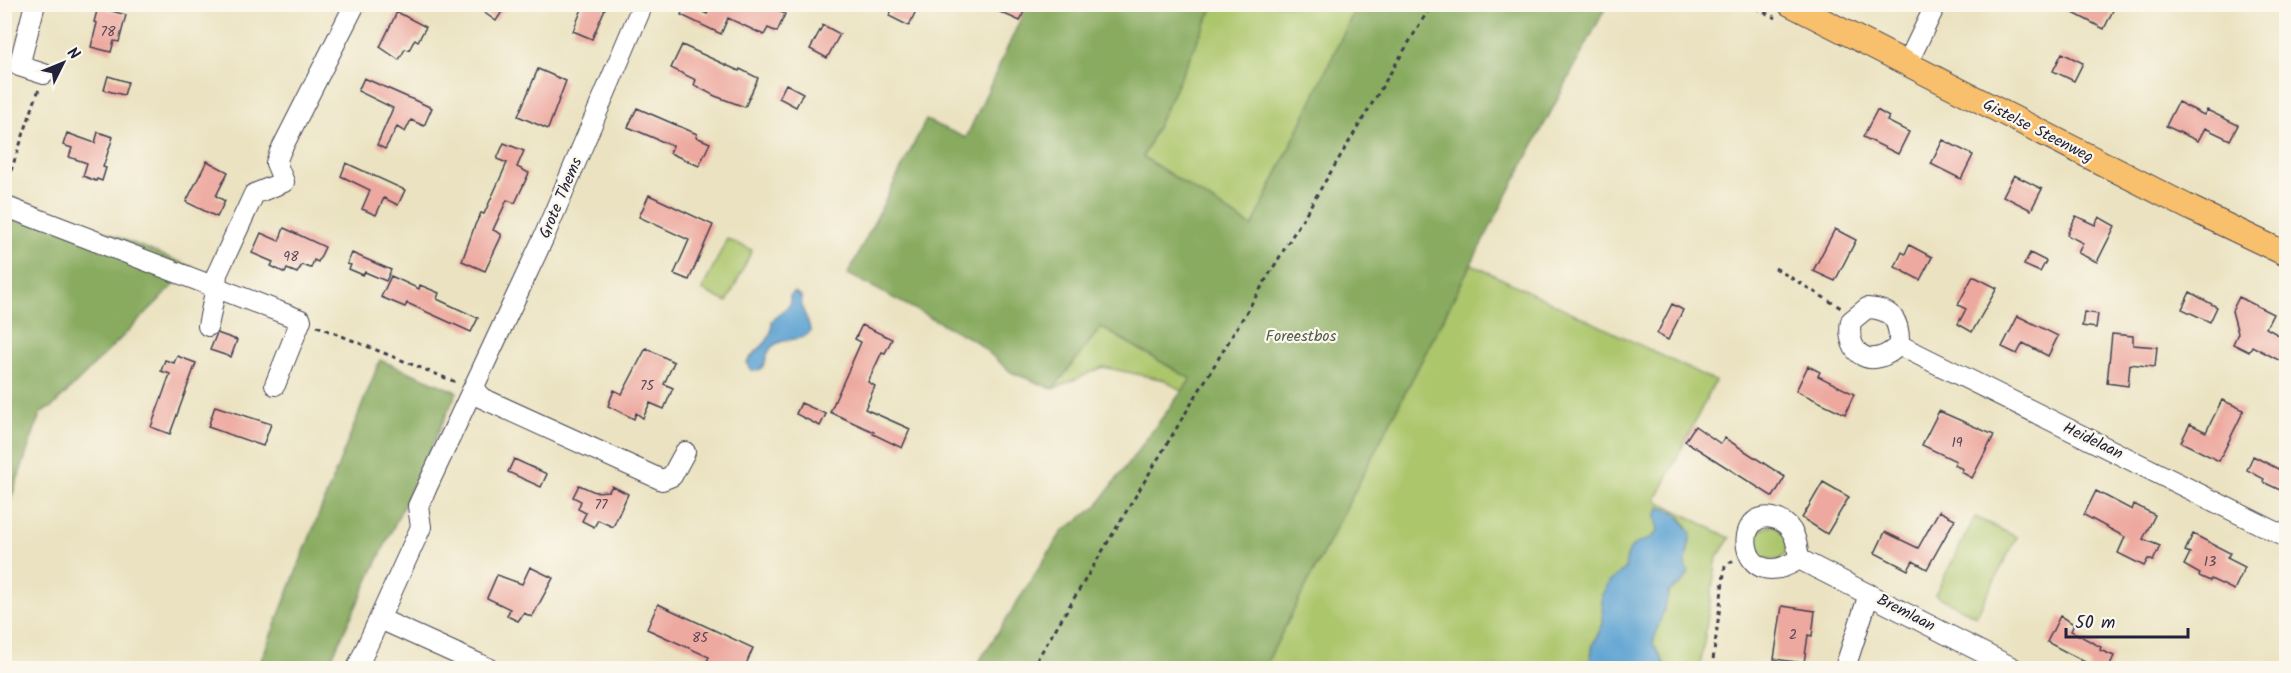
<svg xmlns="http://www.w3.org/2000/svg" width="2291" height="673" font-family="Kalam,sans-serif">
<rect width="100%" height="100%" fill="#fbf7ec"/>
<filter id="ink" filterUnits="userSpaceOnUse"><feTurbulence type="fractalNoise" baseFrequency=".0167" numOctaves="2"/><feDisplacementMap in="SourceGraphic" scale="12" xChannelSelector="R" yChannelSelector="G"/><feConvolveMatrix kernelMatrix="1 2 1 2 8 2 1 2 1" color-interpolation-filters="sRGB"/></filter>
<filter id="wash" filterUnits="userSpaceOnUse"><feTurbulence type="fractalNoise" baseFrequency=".008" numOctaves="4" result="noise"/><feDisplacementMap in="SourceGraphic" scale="24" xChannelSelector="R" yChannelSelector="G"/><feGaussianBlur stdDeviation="1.35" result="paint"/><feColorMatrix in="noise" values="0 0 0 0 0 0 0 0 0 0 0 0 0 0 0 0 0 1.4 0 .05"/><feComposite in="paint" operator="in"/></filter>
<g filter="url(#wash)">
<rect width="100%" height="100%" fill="#eae2c0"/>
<path fill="#acc66c" stroke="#677454" stroke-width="1.5" d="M1214,5H1357L1252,227L1143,157Z
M727,239L752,250L727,302L702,290Z
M1471,264L1715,381L1656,500L1730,538L1717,557L1700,668H1667L1653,644C1657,626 1665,610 1669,591L1681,584L1690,540C1691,529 1682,518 1674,511L1656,515L1658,531C1645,550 1629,534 1625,569L1610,581L1602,595L1603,624L1593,644L1590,662L1595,668H1264Z
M1101,327L1191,379L1183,392L1165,380L1103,367L1053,389Z
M1975,517L2017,537L1976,616L1935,595Z
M1774,524L1788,540L1785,554L1779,560L1758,558L1755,532Z"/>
<path fill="#89ab60" stroke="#56664e" stroke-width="1.5" d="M1027,5H1214L1143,157L1252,227L1357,5H1607L1471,264L1264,668H975L1062,532L1096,507L1191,379L1101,327L1053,389L1011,372L975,341L848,274L926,120L966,138Z
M5,195L115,236L192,267L51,408L46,409L40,414L5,516Z
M380,360L457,392L327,668H258Z"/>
<path fill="#5ca2d2" stroke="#3f6286" stroke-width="1.5" d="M794,292L801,296C800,314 810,318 810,332C800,343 784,336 773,346C764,353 768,365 758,371L751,370L747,362C759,345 772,345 772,321L790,305V296Z
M1660,507C1681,513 1679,518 1691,533L1685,565L1689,573L1681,584L1669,591C1665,610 1657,626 1653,644L1667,668H1595L1590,662L1593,645L1603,624L1602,595L1610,581L1625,569C1629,532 1645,549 1658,531L1656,515Z"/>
<g id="blocks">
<path fill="#eda89f" d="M472,4H507L496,21Z
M584,4H607L592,39L573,31Z
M686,4L707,14L710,9L700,4H765L785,14L777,32L768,28L764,35L728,18L721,34L681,15Z
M895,4H919L909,26L889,16Z
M982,4H1027L1020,21Z
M2056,4H2116L2104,29Z
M98,7L126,15L119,42L114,41L111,52L91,47L97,23L94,22Z
M397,12L426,27L418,41L415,39L409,50L405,49L399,60L380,47Z
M823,25L840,34L827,58L810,49Z
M682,45L739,71L740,69L758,78L745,107L715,96L694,85L696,80L671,68Z
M2062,53L2083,63L2074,81L2053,71Z
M538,69L566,81L548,129L518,116Z
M108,76L128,82L124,95L104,90Z
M364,78L432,108L424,126L411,120L405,132L397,127L385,149L377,145L393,108L358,91Z
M786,84L803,93L796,107L779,98Z
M2178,102L2204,115L2207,110L2238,125L2230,140L2205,128L2198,141L2166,126Z
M637,108L697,134L696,137L710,143L699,166L670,153L673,146L628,127Z
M1877,110L1889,117L1887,121L1909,132L1898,154L1863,137Z
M98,132L113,137L103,167L106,168L102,181L97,179L96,181L83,176L87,163L69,157L72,148L63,145L67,133L95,143Z
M1943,140L1973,155L1961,179L1931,164Z
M504,143L524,151L517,167L529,173L515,203L507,200L493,230L501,234V237L485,271L462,261L475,225L481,213L484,214L507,163L497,159Z
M207,161L228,172L216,196L225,201L217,217L186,202Z
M346,163L405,190L398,205L384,198L376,215L362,209L370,190L341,176Z
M2014,175L2042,189L2031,210L2003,196Z
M649,195L713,225L689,280L674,274L689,240L639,217Z
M2076,216L2095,225L2099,217L2115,226L2097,262L2078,253L2083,243L2067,235Z
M284,228L325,247L318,262L314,260L311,268L302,265L297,273L287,269L285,273L271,266L273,262L252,253L261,233L279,241Z
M1835,229L1856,240L1835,281L1813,271Z
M1909,245L1932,257L1920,280L1895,267L1902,252L1905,254Z
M352,253L391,270L386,281L365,272L363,275L349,269L351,265L347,264Z
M2030,253L2046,261L2040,272L2024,265Z
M391,276L419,289L420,285L439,293L437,299L478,318L471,332L407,303L405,307L381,297Z
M1973,276L1997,288L1972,332L1958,324L1966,309L1958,305Z
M2190,292L2217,307L2210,322L2182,309Z
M2239,297L2273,314L2266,328L2286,339V364L2252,346L2249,352L2233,344L2238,333L2232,311Z
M1672,304L1683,310L1668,340L1657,334Z
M2084,312L2098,314L2096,328L2082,326Z
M2018,316L2058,336L2048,356L2023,343L2017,354L2002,347Z
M862,325L892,339L885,353L882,352L868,382L875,386L865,409L910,429L902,448L873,434L874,432L830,412L861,342L855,339Z
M217,333L237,340L231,357L210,350Z
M2112,334L2133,336V345L2157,347L2155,367L2130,364L2128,386L2107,383Z
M646,348L674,362L664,384L673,388L664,409L650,403L643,418L636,413L634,419L608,406L614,390L622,394Z
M177,356L196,363L170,434L151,427L170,374L161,371L165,360L174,363Z
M1808,366L1820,372L1818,376L1854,394L1845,414L1796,391Z
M2222,400L2244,410L2219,461L2181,442L2190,424L2206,432Z
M801,403L826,414L820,426L796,414Z
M215,406L271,424L263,446L208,427Z
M1939,411L1994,435L1972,478L1961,472L1963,469L1954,465L1956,461L1922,445Z
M1695,426L1721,444L1725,438L1785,477L1773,497L1685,441Z
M2253,456L2286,473V490L2281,487L2280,490L2263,482L2264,479L2247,470Z
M514,459L547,474L541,487L508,472Z
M1823,482L1849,497L1827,534L1802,518Z
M579,485L595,492L609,491L612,486L628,494L613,527L598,520L594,527L582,521L586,513L578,509L581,501L573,497Z
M2096,491L2132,510L2134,504L2155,515L2143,539L2160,546L2153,561L2148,559L2144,566L2118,553L2125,537L2084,515Z
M1939,511L1955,519L1927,569L1913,561L1908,570L1875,553L1885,532L1918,548Z
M2193,534L2230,553L2227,558L2245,567L2234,590L2211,579L2210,581L2199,576L2200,574L2184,565L2190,553L2185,551Z
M530,567L553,578L532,617L524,613L518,621L507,616L510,609L487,598L497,575L522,584Z
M658,604L753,648L744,669H703L709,657L647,629Z
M1782,606L1815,611L1812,636L1808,635L1804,663L1774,659Z
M2060,616L2074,624L2071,631L2101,647L2100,650L2114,656L2108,669H2089L2091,665L2047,642Z"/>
</g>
</g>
<g filter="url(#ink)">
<use href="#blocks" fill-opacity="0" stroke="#403f4f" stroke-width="1.5"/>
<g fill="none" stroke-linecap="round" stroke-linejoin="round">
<g stroke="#403f4f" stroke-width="22">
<path id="minor" d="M35,4L19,66L44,74
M1907,64L1936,4
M4,206L301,320L275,385
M1867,308C1893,309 1900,321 1899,345C1873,371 1845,356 1851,321Z
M208,326L216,287L217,274L254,194L284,182L276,163L280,152L355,4
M1899,345L2286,537
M473,389L482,398L662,480L672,476L685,452
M1799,559C1736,600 1730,500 1779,520C1795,527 1797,543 1799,559L2013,668
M380,619L488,668
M357,668L421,527L418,506L543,239L643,4
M1845,668L1869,594"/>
</g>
<g stroke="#403f4f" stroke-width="26">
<path id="major" d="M1790,4L2192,209L2286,254"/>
</g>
<path stroke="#403f4f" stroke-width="3" stroke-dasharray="4.5 4.5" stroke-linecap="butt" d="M1748,4L1776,18
M5,188L39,89
M1775,268L1841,308
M317,326L458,383
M1032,668L1432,4
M1712,668L1725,566L1735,559"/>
<use href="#minor" stroke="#fff" stroke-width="20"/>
<use href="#major" stroke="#f8bf6c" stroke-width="24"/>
</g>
</g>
<g text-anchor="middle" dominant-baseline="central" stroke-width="4.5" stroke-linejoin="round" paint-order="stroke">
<g font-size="14" fill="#554454">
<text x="108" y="32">78</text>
<text x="291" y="257">98</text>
<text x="647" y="386">75</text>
<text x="1957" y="443">19</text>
<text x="601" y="505">77</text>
<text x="2210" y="562">13</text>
<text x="1793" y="635">2</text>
<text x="700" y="638">85</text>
</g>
<g font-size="16" fill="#22223b" stroke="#fbf7ec">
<text transform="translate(2038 131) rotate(27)">Gistelse Steenweg</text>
<text transform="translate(561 198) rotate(-67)">Grote Thems</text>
<text transform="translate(2093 441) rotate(26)">Heidelaan</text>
<text transform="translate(1906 613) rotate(27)">Bremlaan</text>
</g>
<g font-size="16" fill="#525b4c" stroke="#fbf7ec">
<text x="1301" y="336">Foreestbos</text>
</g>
</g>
<rect width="2291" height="673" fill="none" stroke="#fbf7ec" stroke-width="24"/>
<g transform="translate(63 63) rotate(47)" stroke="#fbf7ec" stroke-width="4.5" paint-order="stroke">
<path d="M0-4.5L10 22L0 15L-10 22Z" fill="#22223b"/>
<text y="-9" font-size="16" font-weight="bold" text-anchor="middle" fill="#22223b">N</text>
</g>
<path d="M2066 628v9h122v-9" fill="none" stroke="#22223b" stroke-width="3"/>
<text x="2075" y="628" font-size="18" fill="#22223b" stroke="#fbf7ec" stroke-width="4.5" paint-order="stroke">50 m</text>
</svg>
